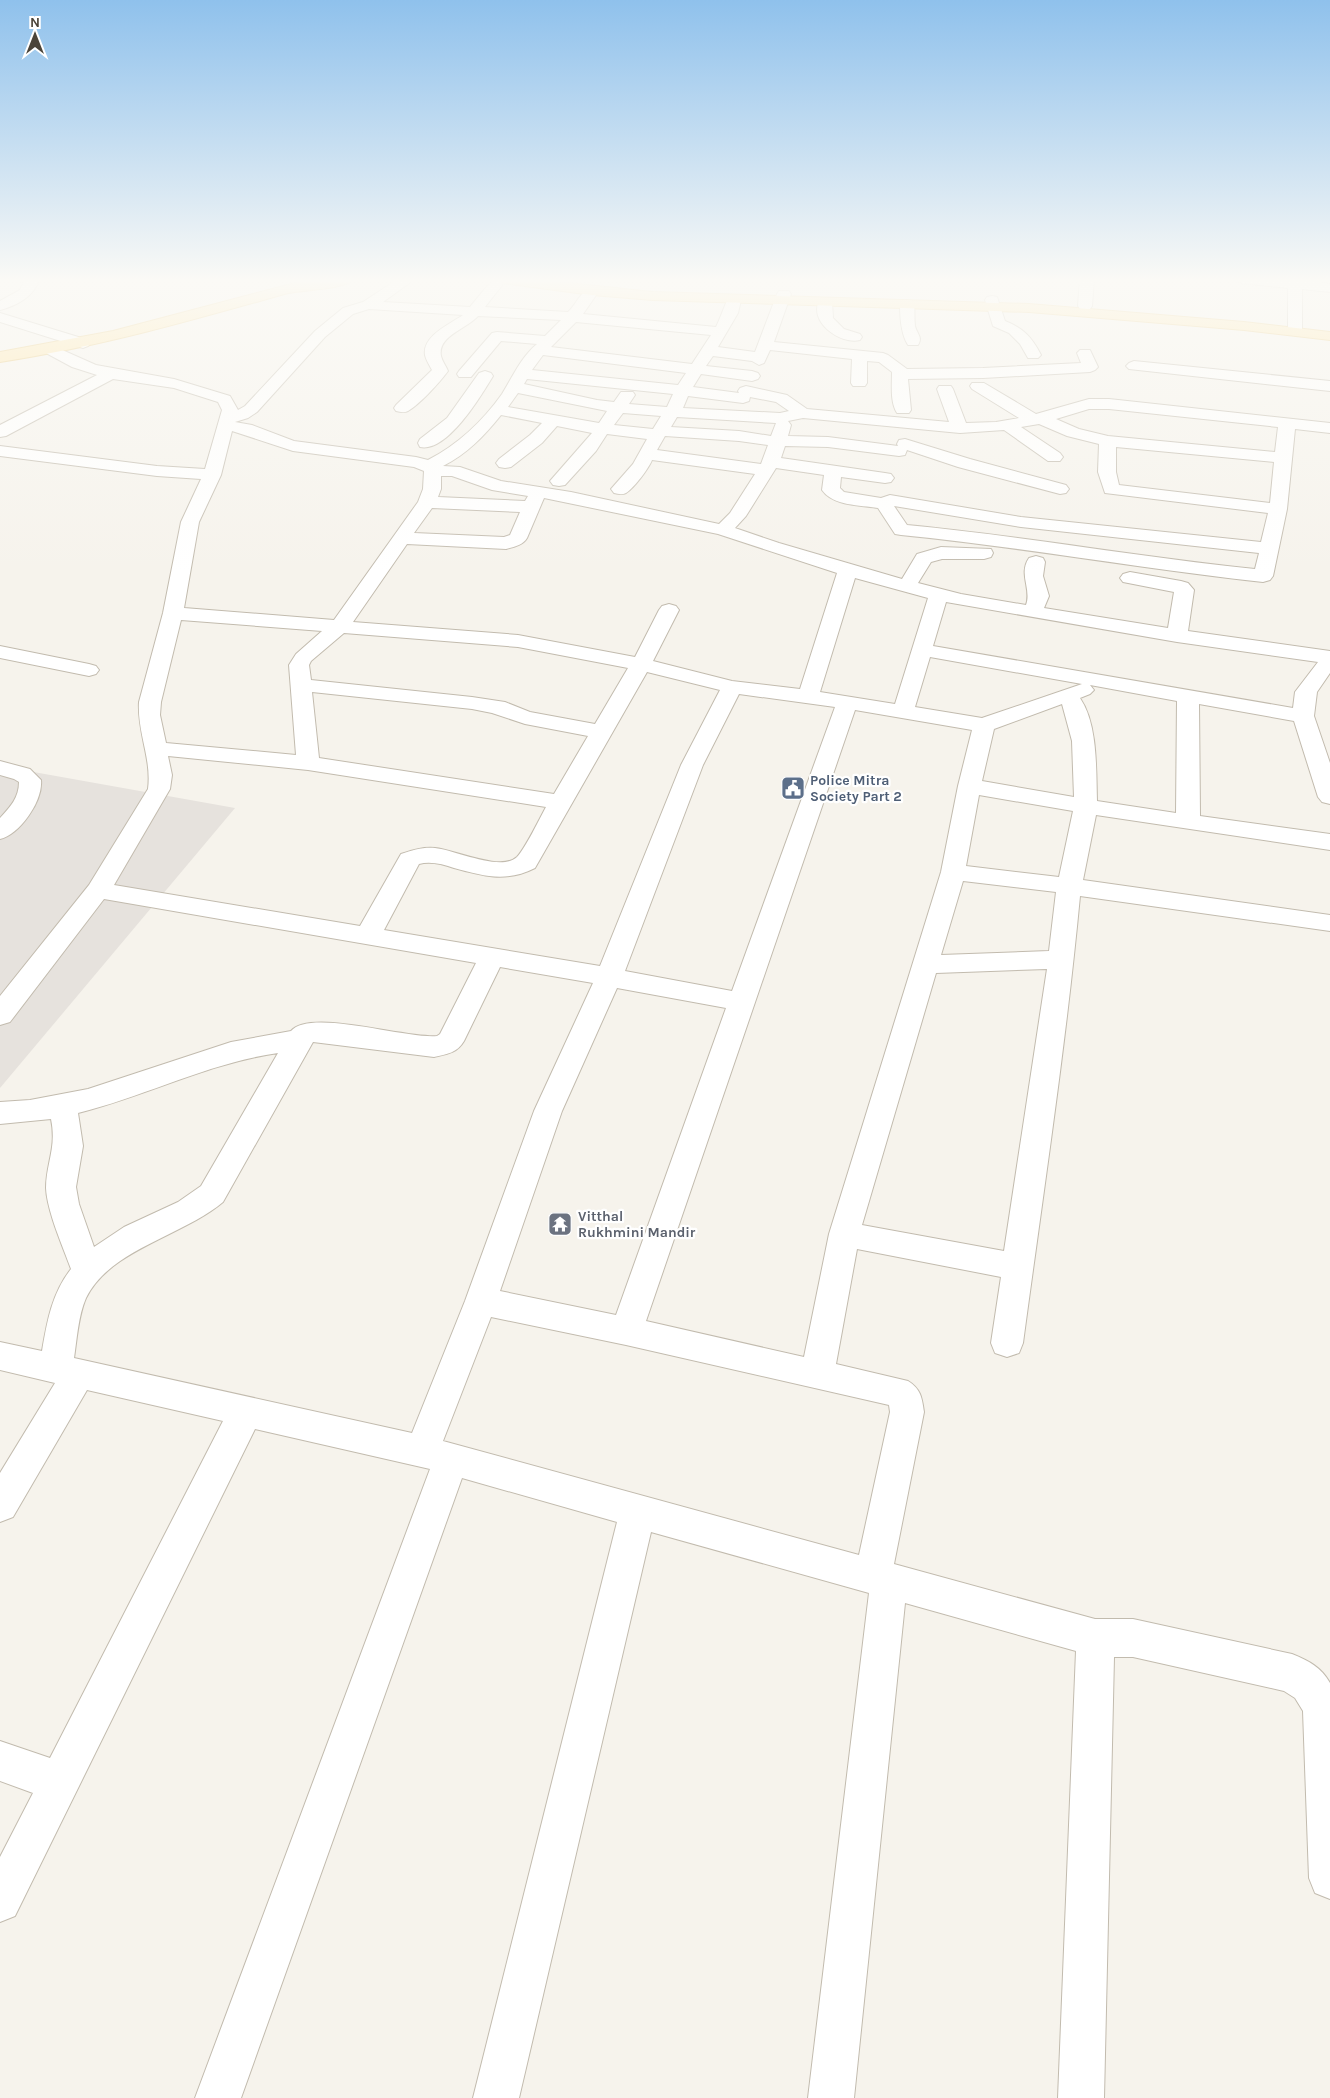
<svg xmlns="http://www.w3.org/2000/svg" width="1330" height="2098" font-family="Karla,sans-serif">
<rect width="100%" height="100%" fill="#f6f3ec"/>
<path fill="#e6e2dd" d="M0,766L235,808L0,1088Z"/>
<g fill="none" stroke-linecap="round" stroke-linejoin="round">
<g stroke="#c2bbae" stroke-width="2">
<path id="minor" d="M25,279H39C35,296 16,306 0,310V301L20,290Z
M398,279H415L383,302L470,307L493,279H507L485,307L568,312C577,304 583,285 597,288L599,291L583,314L716,327C721,317 724,306 729,297H739L741,300L738,313L718,347L755,352L777,294L779,291H789L791,294L774,342L883,353L888,355L907,369L983,368L1081,363L1077,353L1080,350H1090L1098,367L1095,370L1090,372L983,378L908,379L911,410L909,413H897C890,402 892,385 892,372L879,362L867,361V383L865,386H853L851,383L852,359L770,350L764,363L759,365L752,361L713,356L706,366L752,371L758,373L760,376L758,379L752,381L701,374L693,387L739,393L738,391L740,388L746,386L787,395L807,409L949,422L937,389L939,386H951L953,389L966,423L996,422L1019,418L972,389L970,386L972,383H984L1036,414L1089,399H1109L1330,423V433L1295,429L1287,509L1273,576L1270,580L1263,582C1142,569 1022,547 901,535L895,534L878,508C860,505 833,506 822,490L824,475L776,468L746,516L735,528L779,543L902,579L917,554L941,547L991,549L993,553L991,557L984,559H942L931,562L918,583L961,594L1026,605C1032,589 1018,574 1029,558L1036,556L1043,558L1045,562L1043,576L1049,596L1044,608L1168,628L1174,592L1123,582L1120,578L1123,574L1130,572L1181,581L1188,583L1194,590L1188,631L1330,651V673L1317,692L1314,716L1330,763V804L1322,802L1318,797L1294,721L1199,704L1200,816L1330,834V850L1096,815L1083,880L1330,915V931L1080,896C1066,1045 1043,1194 1023,1343L1019,1353L1007,1357L995,1353L991,1343L1001,1277L857,1249L836,1364L908,1381C921,1389 922,1398 924,1412L894,1564L1095,1619H1133L1292,1654C1309,1661 1321,1667 1330,1683V1899L1315,1893L1309,1878L1303,1711L1295,1698L1284,1691L1133,1657H1114L1104,2098H1058L1076,1651L905,1603L854,2098H808L869,1593L651,1532L519,2098H473L617,1522L462,1478L241,2098H195L430,1469L255,1429L15,1916L0,1922V1857L33,1793L0,1781V1741L50,1758L223,1421L87,1390L13,1517L0,1522V1473L55,1383L0,1370V1342L42,1351C47,1322 52,1293 71,1269C63,1247 47,1211 46,1188C46,1163 57,1148 51,1119L0,1124V1102L30,1100L88,1089L231,1042L291,1031C310,1008 406,1039 437,1036L440,1034L476,963L104,899L10,1022L0,1025V996L89,885L148,789C152,759 137,732 139,702L163,613L181,522L201,479L157,476L0,456V446L157,466L205,469L222,410L218,402L174,388L113,379L6,436L0,437V425L97,375L72,367L46,353L43,350L46,347L51,345L96,365L174,379L230,396L238,410L245,406L315,331L343,308L363,302ZM369,309L463,315C450,324 422,336 425,355C426,360 430,366 432,370L396,405L394,408L396,411C400,412 404,413 408,411C420,404 440,382 448,371C446,366 442,361 441,356C437,336 468,328 478,316L561,320L545,336L497,332L492,333L459,371L457,374L459,377H471L501,341L537,344C521,357 512,378 502,394C483,421 457,445 428,460L416,457L294,441L252,425L235,422L248,418L257,412L325,337L353,314ZM576,322L711,335L692,364L551,347ZM543,355L686,373L678,385L532,370ZM527,379L673,394L667,407L629,404L635,395L633,392H621L614,402L597,400L524,384ZM518,393L607,411L599,423L508,407ZM688,396L743,403L749,401L750,397L776,402L789,411L780,413L683,408ZM1089,409H1109L1278,427L1275,452L1108,436L1079,429L1056,419ZM623,413L661,416L653,429L614,425ZM501,415L542,423L530,435L499,459L496,463L499,467L505,468L511,467L542,443L557,426L592,433L550,481L553,485L559,486L565,485L596,451L607,434L647,439L633,464L611,489L614,493C618,494 622,495 626,493C634,488 649,468 652,460L755,474L730,513L719,524L571,492L501,481L460,467L443,466C467,454 484,436 501,415ZM677,417L776,423L771,436L739,431L671,427ZM803,418L960,433L1004,430L1048,461H1060L1063,457L1060,453L1021,427L1039,424L1067,436L1099,444L1098,472L1105,493L1268,513L1261,542L1021,517L890,495L881,498L844,492L840,488L841,477L885,483L891,482L894,478L891,474L885,473L781,458L785,446L828,447L899,456L905,455L907,450L958,467L1060,494L1066,493L1069,489L1066,485L970,459L905,439L899,440L897,444L898,446L828,437L788,436L791,425L788,421ZM232,431L293,451L414,467L424,471L423,489L418,502L334,620L184,608L199,522L221,475ZM665,436L739,441L768,445L761,464L657,450ZM1116,447L1274,462L1270,503L1119,485L1116,472ZM441,476H452L492,490L528,496L525,501L438,497L441,489ZM544,498L718,534L837,573L800,689L732,681L653,661L679,610L676,606L669,604L662,606L659,610L635,657L518,635L353,622L407,544L506,549C514,547 523,545 527,538ZM894,506L1021,527L1259,553L1255,569C1139,557 1023,536 907,525ZM432,508L520,512L510,535L504,537L414,533ZM855,578L928,598L895,704L820,692ZM946,602L1177,642L1318,662L1295,692L1293,708L933,646ZM181,620L322,631L296,654L289,665L296,755L166,743L160,715L161,702ZM344,633L518,647L628,668L595,724L530,712L505,702L472,697L311,680L309,665L311,661ZM930,657L1082,684L982,718L915,707ZM647,672L720,690L681,765L600,966L384,930L419,864C430,861 443,864 454,868C484,876 505,883 535,868ZM1090,685L1177,701L1176,813L1097,801C1096,770 1098,724 1080,698L1090,694L1094,690ZM312,692L472,709L492,713L525,724L588,736L554,794L319,758ZM739,694L835,707L732,991L625,971L703,765ZM1062,704L1072,741L1074,797L982,781L994,729ZM855,710L972,730L958,786L941,872L829,1234L804,1357L646,1321ZM168,756L308,770L546,807C540,818 525,849 517,857C501,872 455,850 435,848C423,847 413,850 401,854L360,926L114,885L170,789L172,775ZM979,795L1073,811L1059,877L966,866ZM963,881L1056,892L1049,951L941,955ZM500,967L593,983L534,1111L465,1301L412,1433L74,1358C77,1339 78,1316 86,1298C110,1249 183,1236 223,1202L313,1042L434,1057C447,1054 457,1053 464,1041ZM1047,969L1004,1251L862,1225L936,973ZM617,988L726,1008L616,1315L500,1291L562,1111ZM278,1053L201,1186L178,1202L124,1227L94,1247L79,1204L76,1187L83,1146L78,1113C146,1096 208,1063 278,1053ZM491,1317L626,1345L889,1405L890,1412L859,1555L443,1441Z
M1080,279H1094L1092,306L1090,309H1080L1078,306Z
M1234,279H1301L1330,284V292L1302,289V332L1300,335H1290L1288,332V288L1241,283Z
M992,296L997,297L1005,321C1023,328 1032,337 1041,355L1038,358H1028L1020,344L1009,333L993,326L985,300L987,297Z
M825,298L830,299L832,302L833,318L844,329L860,334L862,337L860,340C840,345 807,321 820,299Z
M907,300L912,301L914,304C915,311 914,319 915,326C917,334 923,337 918,345H908C901,334 900,318 900,304L902,301Z
M0,313L88,340L91,343L88,346L83,348L0,322Z
M1134,361L1330,381V391L1129,369L1126,366L1129,363Z
M485,371L491,373L493,376C481,396 447,453 420,447L418,443L420,439L447,418L479,373Z
M0,646L89,664L96,666L99,670L96,674L89,676L0,658Z
M0,761L30,769L41,780C43,801 20,834 0,839V818C10,807 19,798 19,782L14,779L0,775Z"/>
</g>
<g stroke="#e6c16a" stroke-width="2">
<path id="major" d="M326,279H354C347,289 302,290 288,293C193,320 98,347 0,362V352L113,331L299,282Z
M496,279C549,279 601,287 653,292L1029,304L1244,322L1330,332V340L1244,330L1029,312L653,300L592,295L503,283Z"/>
</g>
<use href="#minor" fill="#fff" fill-rule="evenodd"/>
<use href="#major" fill="#ffe39c" fill-rule="evenodd"/>
</g>
<linearGradient id="sky" x2="0" y2="1"><stop stop-color="#8fc1ec"/><stop offset="0.49" stop-color="#fbfaf6"/><stop offset="1" stop-color="#fbfaf6" stop-opacity="0"/></linearGradient>
<rect width="1330" height="573" fill="url(#sky)"/>
<defs>
<g id="civic-square" transform="scale(1.25)"><rect x="-9" y="-9" width="18" height="18" rx="4" fill="#5c6f8a" stroke="#fff"/><path d="M-.6-6.5H3V-4.5H.6V-3L4-1V1h2V6H-6V1h2V-1L-.6-3ZM-1.2 2.5V6h2.4V2.5Z" fill="#fff"/></g>
<g id="temple-square" transform="scale(1.25)"><rect x="-9" y="-9" width="18" height="18" rx="4" fill="#6b7280" stroke="#fff"/><path d="M0-6L5-2H3V0L6.5 2.5H4V6H1.5V3h-3V6H-4V2.5H-6.5L-3 0V-2H-5Z" fill="#fff"/></g>
</defs>
<g fill-rule="evenodd">
<use href="#civic-square" x="793" y="788"/>
<use href="#temple-square" x="560" y="1224"/>
</g>
<g text-anchor="middle" dominant-baseline="central" stroke-width="4.5" stroke-linejoin="round" paint-order="stroke">
<g font-size="14" font-weight="bold" fill="#4e5e75" stroke="#fff" text-anchor="start">
<text x="810" y="780">Police Mitra<tspan x="810" dy="16">Society Part 2</tspan></text>
</g>
<g font-size="14" font-weight="bold" fill="#5b616d" stroke="#fff" text-anchor="start">
<text x="578" y="1216">Vitthal<tspan x="578" dy="16">Rukhmini Mandir</tspan></text>
</g>
</g>
<g transform="translate(35 35)" stroke="#ffffff" stroke-width="4" paint-order="stroke">
<path d="M0-4L9 19L0 12L-9 19Z" fill="#4b4439"/>
<text y="-8" font-size="14" font-weight="bold" text-anchor="middle" fill="#4b4439">N</text>
</g>
</svg>
